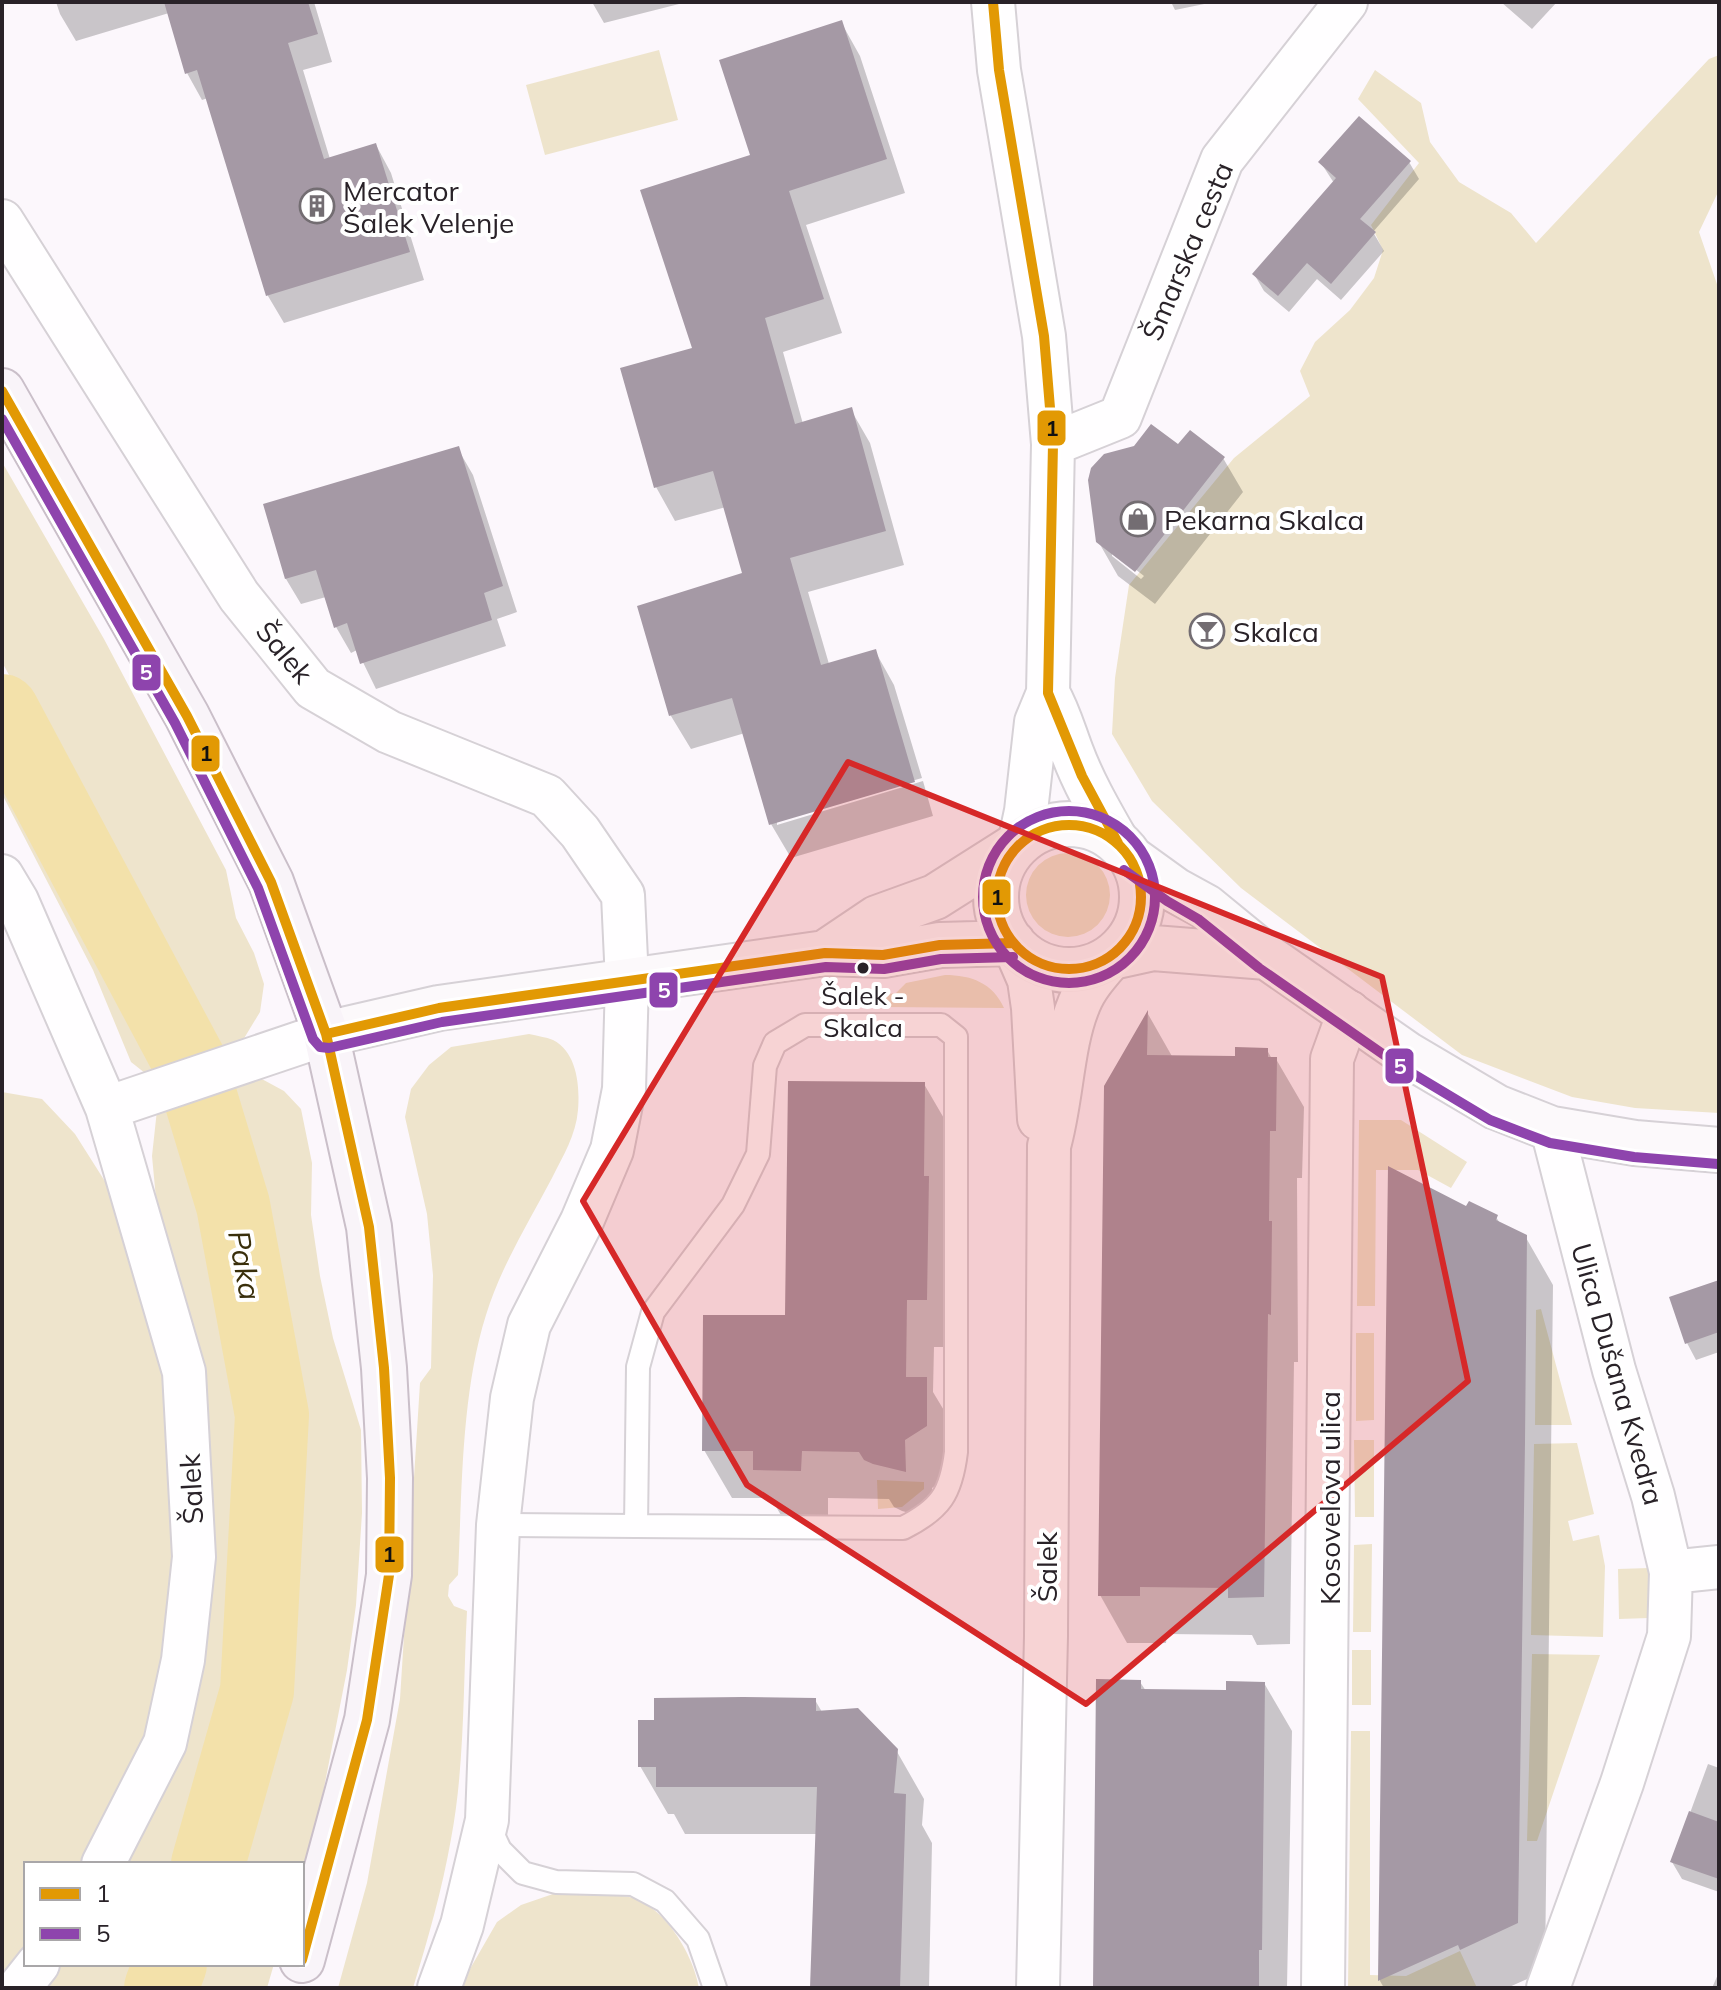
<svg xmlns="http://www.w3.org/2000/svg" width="1721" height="1990" font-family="Mulish,sans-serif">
<rect width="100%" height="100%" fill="#fcf7fc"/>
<path fill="#eee4cc" d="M659,50L678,120L545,155L526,85Z
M1719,55V190L1699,232L1719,290V1113L1635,1108L1572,1097L1462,1055L1241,888L1152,801L1112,734L1115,678L1129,585L1234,458L1310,396L1300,371L1315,342L1350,310L1374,278L1383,250L1371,225L1419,163L1358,99L1375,70L1421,103L1430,142L1459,182L1511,213L1536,243L1709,59Z
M2,462L104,639L226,870L236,918L254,953L264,984L260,1012L240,1045L210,1062L147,931L2,662Z
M2,745L117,946L173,1074L155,1081L131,1062L93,970L2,794Z
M1026 895a42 42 0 1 1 84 0a42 42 0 1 1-84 0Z
M945,975C971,975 993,983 1004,1008L882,1007L881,995L896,993L906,983Z
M529,1034C537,1036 546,1037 553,1040C577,1052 580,1086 578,1110C576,1135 563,1156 552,1178C529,1222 501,1266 486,1315C461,1394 462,1492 458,1575L449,1585L448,1596L454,1606L467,1611C463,1686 465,1765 451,1839C442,1890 428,1939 413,1988H338L367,1883L400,1699L420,1383L431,1368L433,1275L427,1214L405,1117L411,1089L429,1065L451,1047Z
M251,1073L284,1091L301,1109L312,1163L311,1215L320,1276L333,1338L361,1430L362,1513L356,1605L347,1670L315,1834L302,1876V1864H222L240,1810L273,1676L283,1523L282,1380L257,1210L219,1083Z
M2,1092L42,1099L75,1134L113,1194L158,1333L174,1456L178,1564L150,1753L91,1864H26V1964L2,1988Z
M178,1097L221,1212L234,1276L255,1425L245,1681L221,1785L207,1826H187L174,1864H117L199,1657L152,1156L157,1110Z
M1359,1120H1401L1467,1162L1451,1188L1418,1170H1376L1375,1306H1357Z
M1541,1309L1572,1425H1535L1536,1310Z
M1356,1333H1374V1420L1356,1421Z
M1354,1440H1374V1517H1355Z
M1577,1443L1594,1514L1568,1521L1573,1541L1599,1535L1605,1566L1603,1637L1531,1635L1534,1444Z
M877,1480L924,1482V1489L902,1507L878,1509Z
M1372,1544L1371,1632H1353L1354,1545Z
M1649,1568V1618L1619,1619L1618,1569Z
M1352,1650H1371V1705H1352Z
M1532,1654L1600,1655L1537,1841H1527Z
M1351,1731H1370V1975L1406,1976L1460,1951L1477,1988H1348Z
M553,1894C577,1895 605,1893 629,1897C664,1904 694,1956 699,1988H459L497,1922L521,1905Z
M51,1964H141L134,1988H32Z
M188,1964H274L267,1988H179Z"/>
<path fill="#0003" fill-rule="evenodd" d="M56,2H314L332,62L303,70L330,159L376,145L391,173L424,280L284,323L268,296L208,98L202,100L187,73L169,13L76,41L60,14Z
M592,2H687L604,23Z
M1171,2H1214L1175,10Z
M1501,2H1557L1532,29Z
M841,22L860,56L905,193L806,225L842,333L783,352L803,424L851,410L870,443L904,565L808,592L829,664L875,651L894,685L922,778L777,820V825L923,781L933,816L791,858L771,824L745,733L691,749L671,716L639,608L745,574L726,507L675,521L656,487L752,156Z
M1409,162L1419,179L1373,232L1384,251L1341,300L1317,279L1289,312L1264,291L1254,274L1334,183L1321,163Z
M1178,447L1223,458L1243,492L1155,604L1118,576L1098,541ZM1112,551L1144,576L1141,579L1112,556Z
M458,449L473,475L517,612L497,619L506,646L376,689L357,650L351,653L336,627L326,597L301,604L286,579L265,505Z
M1148,1014L1173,1058H1237L1267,1050L1272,1059H1276L1304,1107L1302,1178H1297L1298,1362H1294L1290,1644L1257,1645L1252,1635L1167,1634L1166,1643H1127L1100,1595Z
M924,1084L952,1132L954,1347H934L933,1392L954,1427L953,1474L932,1488V1519L902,1511L894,1507L889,1499L828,1498V1518L782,1517L771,1498H732L704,1450L787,1318Z
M1390,1170L1467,1208L1496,1217L1501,1225L1525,1236L1553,1285L1545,1971L1507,1988H1384L1380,1981Z
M1719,1288V1352L1696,1360L1687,1343Z
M1140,1682L1146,1691L1228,1692L1264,1683L1292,1731L1287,1988H1094Z
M815,1700L822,1712L896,1750L924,1799L922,1825L932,1843L929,1988H814L818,1834H685L674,1814H668L640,1766Z
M1708,1764L1719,1768V1892L1682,1879L1672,1862Z
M1719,1972V1988H1712Z"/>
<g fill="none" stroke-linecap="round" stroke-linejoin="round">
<path stroke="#f3e1aa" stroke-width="74" d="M2,711L190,1063L233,1205L272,1415L257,1691L208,1864
M161,1988L170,1964"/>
</g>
<path fill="#a599a5" d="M164,2H308L318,34L288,43L324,159L376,143L410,252L266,296L197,70L185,74Z
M842,20L887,159L789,191L824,299L765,318L795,424L852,407L886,531L790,558L821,665L876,649L915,782L769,825L732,698L669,716L637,606L742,573L713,471L654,488L620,368L692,348L640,190L750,155L719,60Z
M1359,116L1411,161L1360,219L1376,232L1331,284L1307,263L1278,296L1252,274L1336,178L1318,162Z
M1151,424L1178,444L1190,430L1225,457L1135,572L1096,542L1088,480L1091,468L1104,454L1134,446Z
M459,446L503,586L484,593L492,620L360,664L347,623L334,628L316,570L285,579L263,504Z
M1148,1010L1147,1055L1235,1056V1047L1268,1048V1057H1277L1276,1131H1270L1269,1221H1272L1271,1315L1268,1314L1264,1597L1228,1598V1588L1140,1587V1596H1098L1104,1086Z
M788,1081L925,1082L924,1176H929L927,1300H907L906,1377H927V1426L905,1440L906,1472L873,1464L864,1460L859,1452L802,1451L801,1471L753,1470V1451H702L703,1315H785Z
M1388,1166L1466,1206L1469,1201L1498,1215L1496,1220L1527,1235L1525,1442L1518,1923L1460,1950L1458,1945L1378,1981Z
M1719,1280V1332L1685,1344L1669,1297Z
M1096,1679L1141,1680V1689L1226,1690V1681L1265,1682L1262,1950H1259V1988H1093Z
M743,1697L816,1698V1711L858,1708L898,1749L894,1793L906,1794L900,1988H810L817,1787H656V1767H638V1720H654V1698Z
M1689,1811L1719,1822V1879L1670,1862Z"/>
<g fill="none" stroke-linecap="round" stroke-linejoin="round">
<g stroke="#d6d1d6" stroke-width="26">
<path id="lane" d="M498,1525L903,1528C941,1509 951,1493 956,1452V1037L941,1025H805L775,1043L765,1066L758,1154L733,1205L653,1312L638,1367L636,1526
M488,1824L500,1850L523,1873L556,1882L633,1884L665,1901L698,1939L715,1988"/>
</g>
<g stroke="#d6d1d6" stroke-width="46">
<path id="street" d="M993,2L999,70L1044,336L1053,444L1048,693L1036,722L1026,811L1019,844
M2,221L239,596L313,688L389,732L547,796L580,832L623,895L627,981L624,1089L612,1150L582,1221L529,1325L512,1398L498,1525L487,1820L462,1925L439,1988
M1053,444L1120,417L1222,160L1346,2
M1048,693C1059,712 1064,731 1072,752C1084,784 1101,813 1118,843
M2,876L17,901L107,1108L184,1372L194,1557L183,1660L165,1743L103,1864
M1013,943L1029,980L1033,1008L1039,1119
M107,1108L326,1034
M1671,1572L1719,1567
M19,1988L38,1964
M1038,1988L1046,1636L1049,1146C1062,1101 1062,1044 1079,1004C1086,986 1100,971 1112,957
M1323,1988L1332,1059L1349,1012
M1548,1988L1622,1783L1669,1636L1671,1572L1653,1496L1614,1370L1552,1129"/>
</g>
<g stroke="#d6d1d6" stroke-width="48">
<path id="secondary" d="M996 897a73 73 0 1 1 146 0a73 73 0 1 1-146 0Z
M1132,859L1175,890L1206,907L1267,957L1408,1055L1496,1107L1552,1129L1635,1143L1719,1150
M825,953L877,918L935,897L1017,845
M1112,957L1153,948L1267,957
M326,1034L439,1008L825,953L883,955L940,945L1013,943"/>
</g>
<g stroke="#cabfc9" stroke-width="48">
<path id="primary" d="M2,391L187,716L271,882L326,1034L369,1227L384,1368L390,1478L389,1575L367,1720L302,1960"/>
</g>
<use href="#lane" stroke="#fffeff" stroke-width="22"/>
<use href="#street" stroke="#fffeff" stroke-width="42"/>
<use href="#secondary" stroke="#fcf9fb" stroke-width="44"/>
<use href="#primary" stroke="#f9f4f9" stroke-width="44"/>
<g stroke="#fff" stroke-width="16">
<path id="bus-1" d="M993,2L999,70L1044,336L1053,444L1048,693L1082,776L1118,843
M2,391L187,716L271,882L326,1034L369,1227L384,1368L390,1478L389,1575L367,1720L302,1960
M997 897a72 72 0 1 1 144 0a72 72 0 1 1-144 0Z
M326,1034L439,1008L825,953L883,955L940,945L1013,943"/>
</g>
<g stroke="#fff" stroke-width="16">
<path id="bus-2" d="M2,419L175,723L258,888L313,1039L320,1047L329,1048L442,1022L826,967L884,969L941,959L1013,957
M983 897a86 86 0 1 1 172 0a86 86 0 1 1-172 0Z
M1124,870L1167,901L1198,919L1259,968L1400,1066L1490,1120L1550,1143L1634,1157L1718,1164"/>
</g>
<use href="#bus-1" stroke="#e29904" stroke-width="10"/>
<use href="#bus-2" stroke="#8e44ad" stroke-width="10"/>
</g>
<path fill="#d62828" fill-opacity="0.2" stroke="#d62828" stroke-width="6" stroke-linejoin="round" d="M848,762L1382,977L1468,1381L1086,1704L747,1485L583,1201Z"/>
<defs>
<g id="building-ring" transform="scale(1.8)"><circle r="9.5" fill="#fff" stroke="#736d72" stroke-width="1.5"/><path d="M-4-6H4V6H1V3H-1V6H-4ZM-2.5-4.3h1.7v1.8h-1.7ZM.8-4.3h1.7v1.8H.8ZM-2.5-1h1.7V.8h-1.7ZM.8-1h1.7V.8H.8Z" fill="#736d72"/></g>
<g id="shop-ring" transform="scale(1.8)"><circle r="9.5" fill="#fff" stroke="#736d72" stroke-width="1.5"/><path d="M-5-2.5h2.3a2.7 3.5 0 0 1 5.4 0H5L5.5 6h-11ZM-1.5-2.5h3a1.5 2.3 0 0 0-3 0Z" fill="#736d72"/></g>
<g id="bar-ring" transform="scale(1.8)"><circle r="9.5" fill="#fff" stroke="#736d72" stroke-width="1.5"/><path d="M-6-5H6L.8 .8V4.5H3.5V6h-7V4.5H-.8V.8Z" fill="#736d72"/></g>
</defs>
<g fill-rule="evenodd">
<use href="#building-ring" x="317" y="206"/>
<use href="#shop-ring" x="1138" y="519"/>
<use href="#bar-ring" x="1207" y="631"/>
</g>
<circle fill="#292228" stroke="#fff" stroke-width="3" cx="863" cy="968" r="7"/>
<g text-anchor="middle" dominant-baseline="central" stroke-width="8" stroke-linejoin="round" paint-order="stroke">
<g font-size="26" fill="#292228" stroke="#fff">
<text x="863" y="995">Šalek -<tspan x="863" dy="32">Skalca</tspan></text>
</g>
<g font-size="28" fill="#292228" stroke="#fff" text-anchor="start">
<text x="343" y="190">Mercator<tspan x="343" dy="32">Šalek Velenje</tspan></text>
<text x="1164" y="519">Pekarna Skalca</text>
<text x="1233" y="631">Skalca</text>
</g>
<g font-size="28" fill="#292228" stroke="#fff">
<text transform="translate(1187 251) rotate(-67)">Šmarska cesta</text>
<text transform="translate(285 652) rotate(50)">Šalek</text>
<text transform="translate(1618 1374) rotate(74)">Ulica Dušana Kvedra</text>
<text transform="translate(191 1489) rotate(-93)">Šalek</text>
<text transform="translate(1329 1498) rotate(-90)">Kosovelova ulica</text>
<text transform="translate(1046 1567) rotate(-90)">Šalek</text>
</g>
<g font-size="30" font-style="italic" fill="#392f0b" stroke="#fff">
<text transform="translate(245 1265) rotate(80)">Paka</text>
</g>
</g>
<g stroke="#fff" stroke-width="3">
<rect x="1036" y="409" width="31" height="38" rx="8" fill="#e29904"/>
<rect x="131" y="653" width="31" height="39" rx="8" fill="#8e44ad"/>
<rect x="190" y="734" width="31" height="39" rx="8" fill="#e29904"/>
<rect x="981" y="878" width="31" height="38" rx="8" fill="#e29904"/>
<rect x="648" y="971" width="31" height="38" rx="8" fill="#8e44ad"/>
<rect x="1384" y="1047" width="31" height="38" rx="8" fill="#8e44ad"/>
<rect x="374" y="1535" width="31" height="39" rx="8" fill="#e29904"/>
</g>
<g font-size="22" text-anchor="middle" font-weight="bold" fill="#fff">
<text x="146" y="680">5</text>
<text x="664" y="998">5</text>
<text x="1400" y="1074">5</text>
</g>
<g font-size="22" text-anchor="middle" font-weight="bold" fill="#111">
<text x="1052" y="436">1</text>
<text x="206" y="761">1</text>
<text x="997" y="905">1</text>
<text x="389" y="1562">1</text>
</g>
<rect width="1721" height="1990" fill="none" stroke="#292228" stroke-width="8"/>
<rect x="24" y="1862" width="280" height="104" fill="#ffffff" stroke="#a9a7a9" stroke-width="2"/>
<rect x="40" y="1888" width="40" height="12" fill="#e29904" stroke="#a9a7a9" stroke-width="2"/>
<text x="96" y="1902" font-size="24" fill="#292228">1</text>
<rect x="40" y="1928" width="40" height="12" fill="#8e44ad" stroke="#a9a7a9" stroke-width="2"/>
<text x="96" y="1942" font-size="24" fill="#292228">5</text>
</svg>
